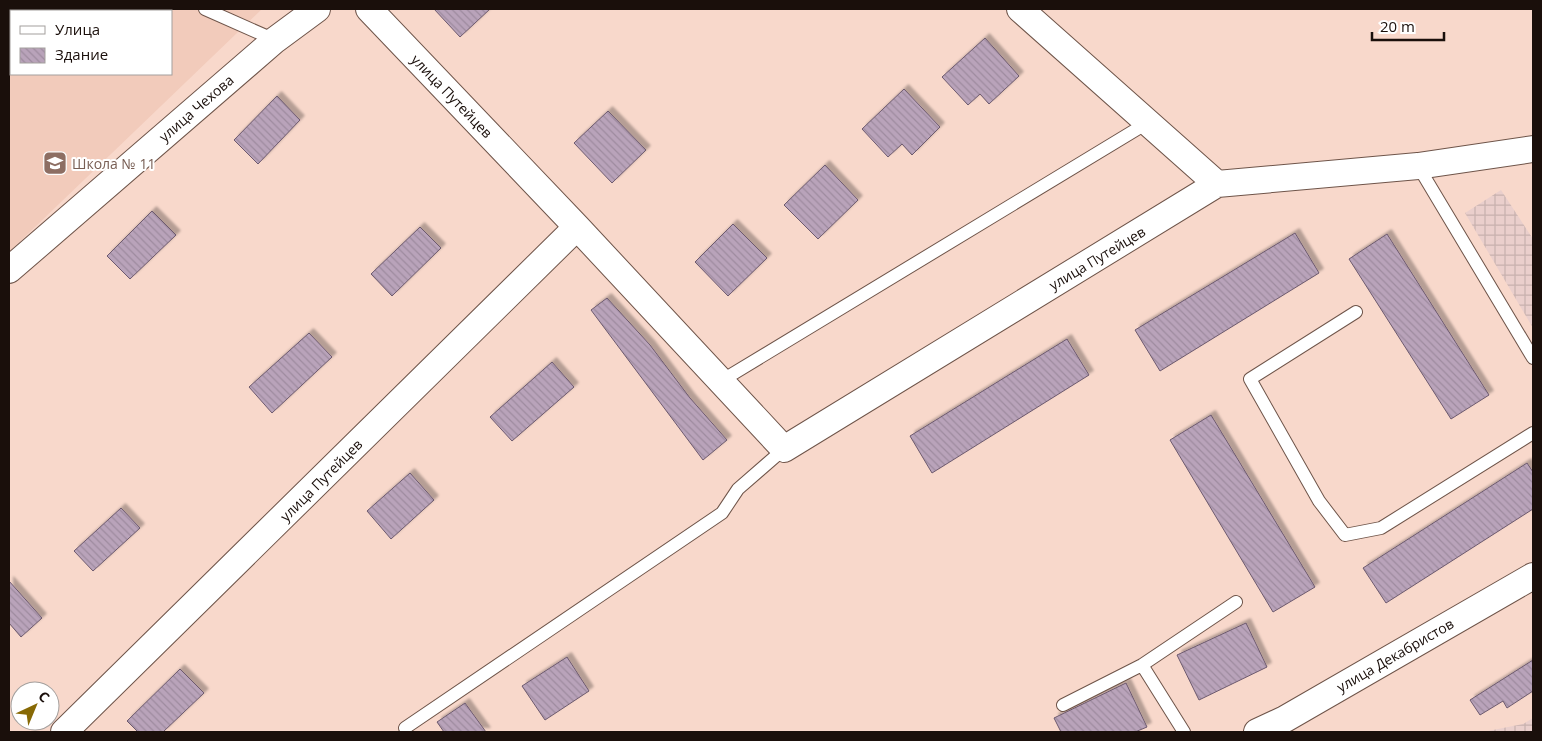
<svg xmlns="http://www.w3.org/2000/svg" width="1542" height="741" font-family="'Open Sans',sans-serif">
<defs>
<pattern id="industrial-grid" width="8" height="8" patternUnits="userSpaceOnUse" patternTransform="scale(1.25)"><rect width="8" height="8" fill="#eacfcc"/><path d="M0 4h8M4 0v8" fill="none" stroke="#c8b1ae"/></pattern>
<pattern id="building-back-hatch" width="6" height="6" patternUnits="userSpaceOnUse" patternTransform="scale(1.25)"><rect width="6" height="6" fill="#b9a3ba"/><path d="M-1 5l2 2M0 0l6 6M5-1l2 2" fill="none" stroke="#9e8b9f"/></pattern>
<filter id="shadow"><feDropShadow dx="4.5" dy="-4.5" stdDeviation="1" flood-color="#0004"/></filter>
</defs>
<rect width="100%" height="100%" fill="#f8d8cb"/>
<path fill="url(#industrial-grid)" d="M1501,190L1533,239V328L1465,213Z
M1533,718V732H1483L1523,724Z"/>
<path fill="#f2cbbb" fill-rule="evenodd" d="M9,9H262L9,252ZM11,11H171V74H11Z"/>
<path fill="url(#building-back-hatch)" stroke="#6d5a6e" filter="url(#shadow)" d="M434,9H490L460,37Z
M985,38L1019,76L989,104L980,94L968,105L942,77Z
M904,89L940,127L912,155L902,144L888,157L862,129Z
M277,96L300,120L258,164L234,140Z
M608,111L646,150L612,183L574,143Z
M825,165L858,200L818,239L784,205Z
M152,211L176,235L130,279L107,256Z
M733,224L767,258L728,296L695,262Z
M420,227L441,248L392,296L371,274Z
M1295,233L1319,273L1160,371L1135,330Z
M1387,234L1489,395L1451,419L1349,259Z
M607,298L650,345L690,398L727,440L703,460L591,310Z
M309,333L332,357L272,413L249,387Z
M1067,339L1089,375L932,473L910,436Z
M552,362L574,387L512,441L490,417Z
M1211,415L1315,587L1273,612L1170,440Z
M1527,463L1533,472V509L1386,603L1363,568Z
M410,473L434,500L391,539L367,511Z
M121,508L140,528L93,571L74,551Z
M9,581L42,618L21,637L9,623Z
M1246,623L1267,667L1199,700L1177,655Z
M567,657L589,691L545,720L522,686Z
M1533,660V691L1507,708L1503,701L1480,715L1470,700Z
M180,669L204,693L163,732H138L127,721Z
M1126,683L1147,727L1135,732H1061L1054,718Z
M465,703L486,732H444L437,722Z"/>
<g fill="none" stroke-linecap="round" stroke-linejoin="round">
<g stroke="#6e5449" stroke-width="14">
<path id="service" d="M205,9L275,40
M1418,166L1533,358
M1356,312L1250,379L1319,501L1345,535L1381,528L1533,433
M721,381L1147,123
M1142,665L1184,732
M1063,705L1142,665L1236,602
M405,728L722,513L738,489L784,449"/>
</g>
<g stroke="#6e5449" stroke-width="28">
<path id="minor" d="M369,9L577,227L784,449L1217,184L1418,166L1533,149
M1020,9L1217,184
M9,270L275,40L317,9
M64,732L577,227
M1257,732L1285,719L1533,576"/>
</g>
<use href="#service" stroke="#fff" stroke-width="12"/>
<use href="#minor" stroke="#fff" stroke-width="26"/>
</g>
<defs>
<g id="school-square" transform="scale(1.25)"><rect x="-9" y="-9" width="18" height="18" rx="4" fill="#8d6e63" stroke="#fff"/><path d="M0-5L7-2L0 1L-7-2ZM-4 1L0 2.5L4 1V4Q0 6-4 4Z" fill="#fff"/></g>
</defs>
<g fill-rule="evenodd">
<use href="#school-square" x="55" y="163"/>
</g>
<g text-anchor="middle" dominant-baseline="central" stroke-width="4" stroke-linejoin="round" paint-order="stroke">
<g font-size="14" fill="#1a0f0b" stroke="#fff">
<text transform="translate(452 96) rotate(46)">улица Путейцев</text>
<text transform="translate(196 108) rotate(-41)">улица Чехова</text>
<text transform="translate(1097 258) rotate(-31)">улица Путейцев</text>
<text transform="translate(321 480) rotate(-45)">улица Путейцев</text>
<text transform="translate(1395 655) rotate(-30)">улица Декабристов</text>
</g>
<g font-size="14" fill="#785e54" stroke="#fff" text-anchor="start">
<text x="72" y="163">Школа № 11</text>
</g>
</g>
<rect width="1542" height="741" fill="none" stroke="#1a0f0b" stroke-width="20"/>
<rect x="10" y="10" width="162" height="65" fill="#ffffff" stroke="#a39f9d"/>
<rect x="20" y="26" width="25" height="8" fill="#ffffff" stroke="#a39f9d"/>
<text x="55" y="35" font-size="15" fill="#1a0f0b">Улица</text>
<rect x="20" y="48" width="25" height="15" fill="url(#building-back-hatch)" stroke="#a39f9d"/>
<text x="55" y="60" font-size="15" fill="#1a0f0b">Здание</text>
<g transform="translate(35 706) rotate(44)"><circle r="24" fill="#ffffff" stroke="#a39f9d"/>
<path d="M0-4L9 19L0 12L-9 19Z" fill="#876905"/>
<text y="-8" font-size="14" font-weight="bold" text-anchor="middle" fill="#1a0f0b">С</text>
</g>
<path d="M1372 32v8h72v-8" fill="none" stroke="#1a0f0b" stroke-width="2.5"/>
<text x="1380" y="32" font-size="15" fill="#1a0f0b" stroke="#ffffff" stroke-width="4" paint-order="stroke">20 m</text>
</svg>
